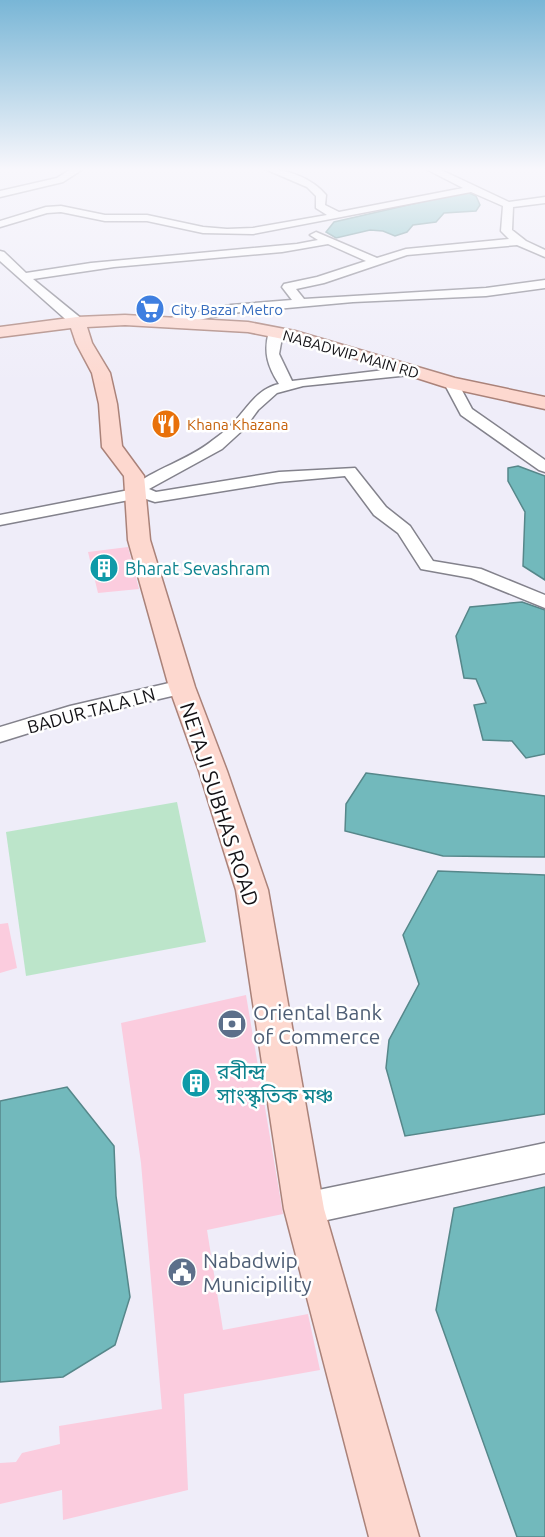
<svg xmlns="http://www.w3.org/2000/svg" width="545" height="1537" font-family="Ubuntu,'Noto Sans Bengali',sans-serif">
<rect width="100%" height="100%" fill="#efedf9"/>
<path fill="#bce5ca" d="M177,802L206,942L26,976L6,832Z"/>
<path fill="#72b9bc" stroke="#56878a" stroke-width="1.5" d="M469,193L476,196L480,205L476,211L444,213L436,222L413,225L407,232L395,236L383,231L370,230L336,238L326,232L334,222L456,194Z
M518,466L545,476V580L523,566L525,512L508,481V468Z
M522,602L545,610V754L526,758L512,741L483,740L474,705L486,703L476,679L464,678L456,636L470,607Z
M366,773L545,796V857L443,856L345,831L346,804Z
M438,871L545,875V1114L405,1136L386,1068L389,1040L419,984L403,935Z
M67,1087L114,1146L116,1196L130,1297L115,1345L63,1377L0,1382V1101Z
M545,1187V1537H517L436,1310L454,1208Z"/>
<path fill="#fbccde" d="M128,547L139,589L98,593L88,552Z
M8,923L17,968L0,973V924Z
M246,995L283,1214L207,1230L223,1330L308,1314L320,1370L184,1394L188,1490L63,1520L62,1490L0,1504V1463L16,1462L22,1453L60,1444L59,1426L162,1409L141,1163L121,1023Z"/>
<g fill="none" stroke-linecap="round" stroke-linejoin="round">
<g stroke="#83828c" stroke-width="3">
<path id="minor" d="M71,169H83L63,182L0,197V191L57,178Z
M265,169C287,169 312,178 326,195L325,205L339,212L463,188L426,169H439L509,202L545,197V203L513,207L512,230L526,241L545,250V257L517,245L407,255L324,283L296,289L304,299L486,288L545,280V288L486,296L353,302L231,313L176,325L170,321L171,318L231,305L292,300L282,287L284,284L317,277L366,261L328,244L282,252L114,267L33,279L82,319L83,322L77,326L72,325L0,261V251L4,252L26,273L91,263L297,244L318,240L310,235L316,232L377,258L406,249L509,239L501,231L503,206L471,192L253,234L203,233L147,221H105L61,212L47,213L0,227V221L46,207L61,206L105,215H147L203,227L227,229L253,228L327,215L316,208V196L307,187Z
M276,328L283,332L279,354L292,381L410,367L417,371L410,375L303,386L277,393L258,410L245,428L222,449L149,489L156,492L279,472L355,468L386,507L410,526L433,561L481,569L545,595V608L471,578L421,569L398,533L374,515L345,476L279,482L155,502L143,498L134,499L0,525V515L129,490C153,468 188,461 213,440C220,435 228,429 234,422C249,406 257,389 279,384C268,367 263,352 269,332Z
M451,379L458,383L472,409L545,460V472L539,470L461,415L444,383Z
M182,680L189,682L192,687L189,692L74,719L0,742V727L70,706Z
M545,1143V1173L304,1225L293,1220L288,1209L293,1198L304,1193Z"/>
</g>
<g stroke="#aa8279" stroke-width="3">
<path id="major" d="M125,315L248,322L295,331L455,378L545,397V409L445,387L351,357L293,341L248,332L125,325L87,327L92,343L110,373L117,404L122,446L144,476L150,540L195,687L227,771L268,890L324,1209L419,1537H369L284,1209L236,890L199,771L169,687L128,540L124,476L102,447L99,404L92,373L76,343L71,328L0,337V327L77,317Z"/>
</g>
<use href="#minor" fill="#fff" fill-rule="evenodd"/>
<use href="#major" fill="#fdd8cf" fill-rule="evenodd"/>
</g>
<linearGradient id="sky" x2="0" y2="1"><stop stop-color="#79b6d6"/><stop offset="0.44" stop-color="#f8f7fc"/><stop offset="1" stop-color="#f8f7fc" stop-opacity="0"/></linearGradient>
<rect width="545" height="384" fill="url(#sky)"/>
<defs>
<g id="supermarket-disc" transform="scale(1.5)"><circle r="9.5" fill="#3f7fe0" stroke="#fff"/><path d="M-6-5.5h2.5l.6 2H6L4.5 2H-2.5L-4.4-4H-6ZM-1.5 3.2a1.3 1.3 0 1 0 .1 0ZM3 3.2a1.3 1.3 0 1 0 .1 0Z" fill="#fff"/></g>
<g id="restaurant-disc" transform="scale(1.5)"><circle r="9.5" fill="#e8710a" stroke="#fff"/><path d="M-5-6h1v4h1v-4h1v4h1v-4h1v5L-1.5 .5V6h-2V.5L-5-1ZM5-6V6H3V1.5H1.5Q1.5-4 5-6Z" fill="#fff"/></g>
<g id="building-disc" transform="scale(1.5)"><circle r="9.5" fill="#0f9aa8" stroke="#fff"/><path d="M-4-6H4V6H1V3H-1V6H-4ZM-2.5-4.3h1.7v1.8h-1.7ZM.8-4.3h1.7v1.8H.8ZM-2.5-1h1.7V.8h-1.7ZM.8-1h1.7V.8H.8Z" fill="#fff"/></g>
<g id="bank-disc" transform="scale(1.5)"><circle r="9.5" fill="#5c6f8a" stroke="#fff"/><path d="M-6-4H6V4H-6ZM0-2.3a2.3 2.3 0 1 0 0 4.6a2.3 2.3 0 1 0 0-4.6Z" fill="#fff"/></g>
<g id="civic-disc" transform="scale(1.5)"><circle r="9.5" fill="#5c6f8a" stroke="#fff"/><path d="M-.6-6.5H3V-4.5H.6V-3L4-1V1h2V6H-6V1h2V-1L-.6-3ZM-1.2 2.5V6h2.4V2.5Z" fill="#fff"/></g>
</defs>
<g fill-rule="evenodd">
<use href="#supermarket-disc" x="150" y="309"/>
<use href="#restaurant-disc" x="166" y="424"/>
<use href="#building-disc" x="104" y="568"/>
<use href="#bank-disc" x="232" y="1024"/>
<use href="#building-disc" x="196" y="1083"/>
<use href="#civic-disc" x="182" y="1272"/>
</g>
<g text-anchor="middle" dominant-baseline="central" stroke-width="5" stroke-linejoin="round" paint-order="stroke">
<g font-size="15" fill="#366cbe" stroke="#fff" text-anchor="start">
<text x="171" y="309">City Bazar Metro</text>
</g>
<g font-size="15" fill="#131216" stroke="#fff">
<text transform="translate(351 354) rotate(16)">NABADWIP MAIN RD</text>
</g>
<g font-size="15" fill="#c56008" stroke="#fff" text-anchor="start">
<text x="187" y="424">Khana Khazana</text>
</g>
<g font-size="18" fill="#0d838f" stroke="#fff" text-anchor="start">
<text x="125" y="568">Bharat Sevashram</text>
</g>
<g font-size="18" fill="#131216" stroke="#fff">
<text transform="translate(91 710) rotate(-15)">BADUR TALA LN</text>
</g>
<g font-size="21" fill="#131216" stroke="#fff">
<text transform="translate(220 804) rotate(72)">NETAJI SUBHAS ROAD</text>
</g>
<g font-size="21" fill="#4e5e75" stroke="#fff" text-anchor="start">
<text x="253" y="1012">Oriental Bank<tspan x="253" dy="24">of Commerce</tspan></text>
<text x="203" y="1260">Nabadwip<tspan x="203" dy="24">Municipility</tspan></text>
</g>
<g font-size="21" fill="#0d838f" stroke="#fff" text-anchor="start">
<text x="217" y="1071">রবীন্দ্র<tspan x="217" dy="24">সাংস্কৃতিক মঞ্চ</tspan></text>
</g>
</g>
</svg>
